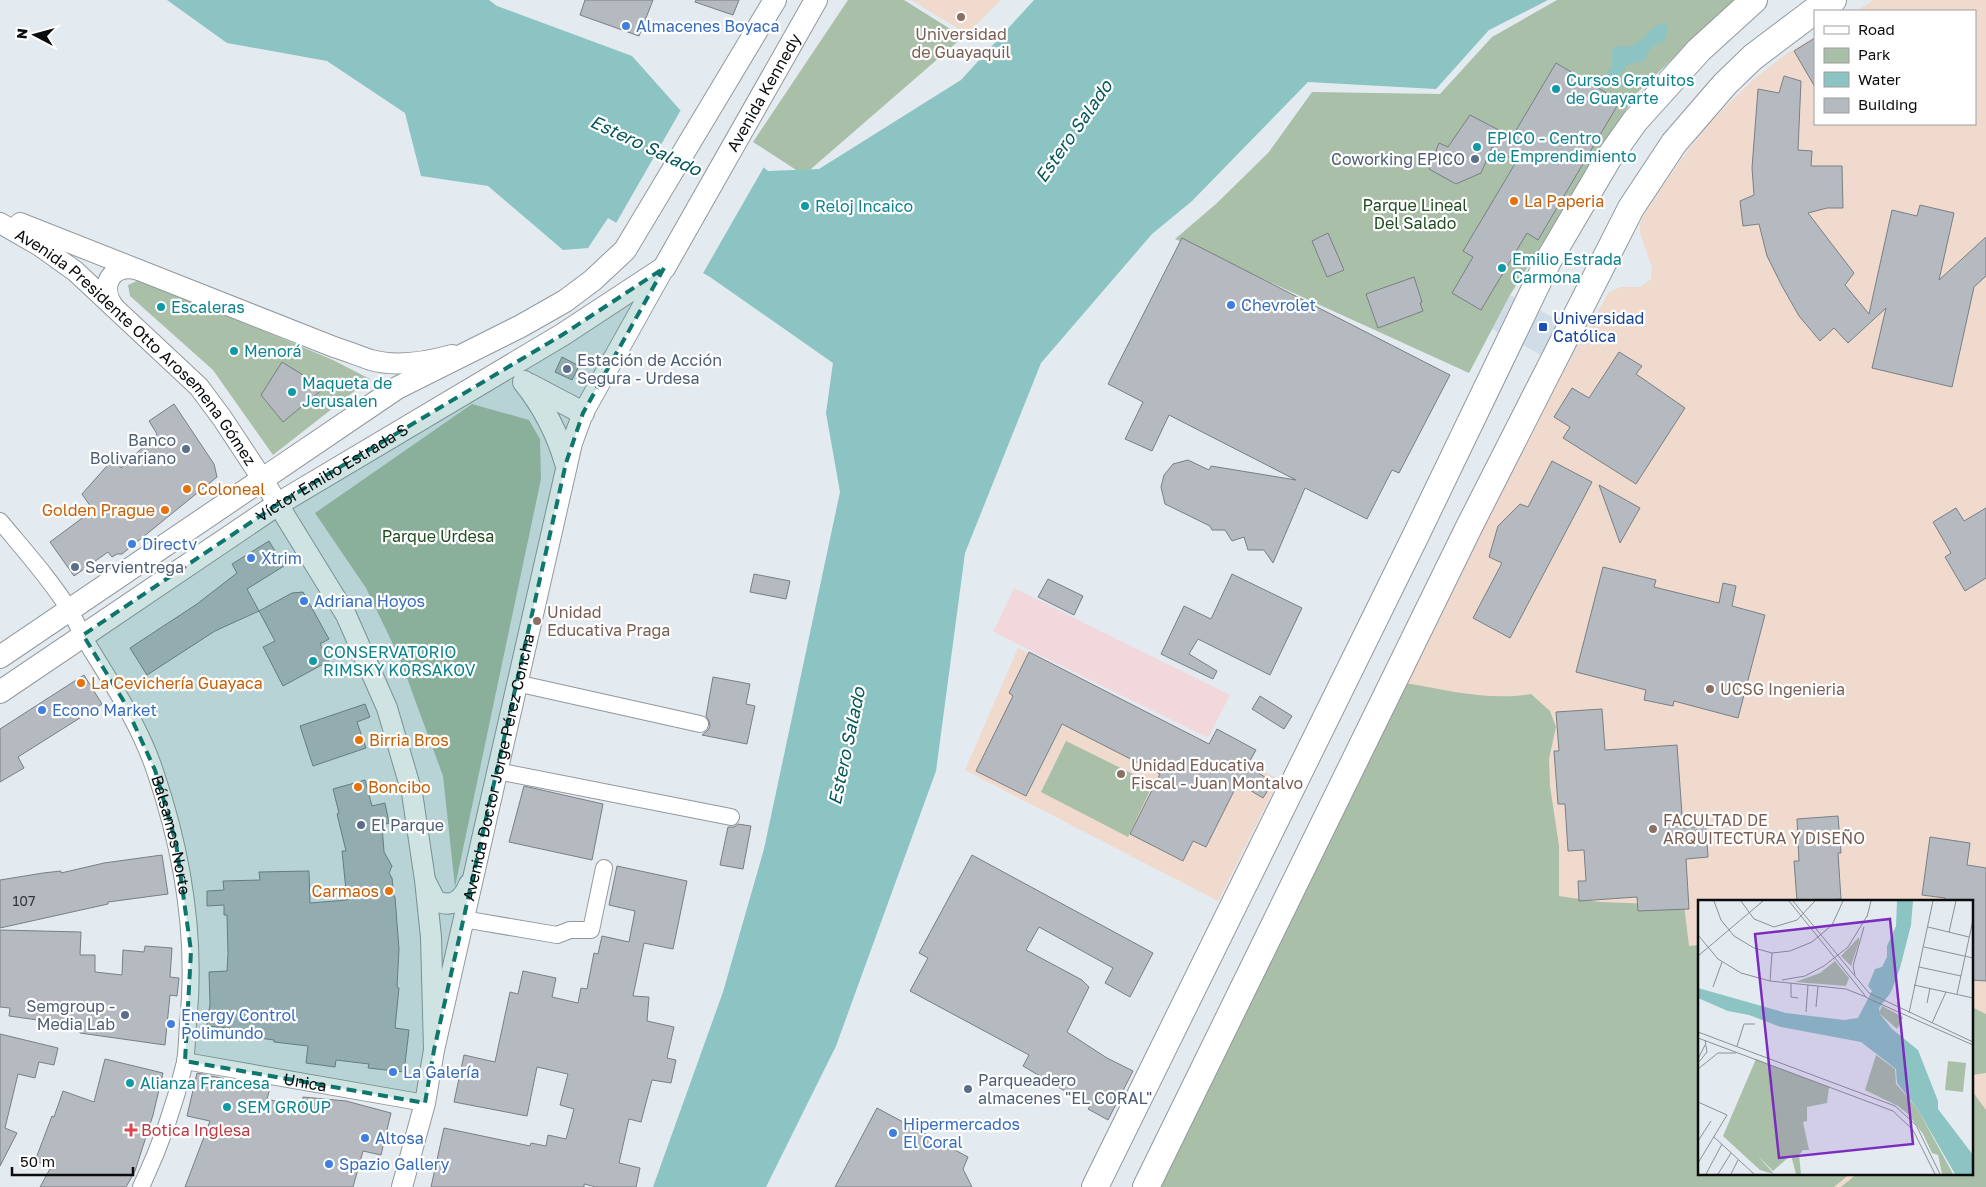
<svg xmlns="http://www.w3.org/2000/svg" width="1986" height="1187" font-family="'Golos Text',sans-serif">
<rect width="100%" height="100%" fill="#e3eaf0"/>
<path fill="#d0dde8" d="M1510,295L1585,334L1566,368L1492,329Z"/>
<path fill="#f2d8db" d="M1014,588L1230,695L1208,738L993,632Z"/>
<path fill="#f0dace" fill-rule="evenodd" d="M911,0H1001L967,34Z
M1874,0H1986V1187H1155L1519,450L1609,292L1621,287H1640L1651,279L1652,268L1640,233V224L1646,211L1675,168L1709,123L1755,78L1786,54L1815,36V124H1975V11H1856ZM1700,901H1972V1173H1700Z
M1018,648L1279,779L1218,901L965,770Z"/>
<path fill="#a9bfa8" d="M848,0H904L963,37L804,175L753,142Z
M1557,0H1737L1719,14L1636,94L1510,295L1469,373L1175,239L1216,204L1269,152L1312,92L1440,94L1492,37Z
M139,280L167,290L333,360L370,379L273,455L213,370L130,296L128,285Z
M472,404L529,420L540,439L541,479L455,887L443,776L400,659L366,588L315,513Z
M1405,683C1446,690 1489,701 1531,694L1550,711L1556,727L1549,759L1550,786L1559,846V896L1600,902L1684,905L1689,946L1700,945V1173H1851L1834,1187H1155Z
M1066,741L1153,784L1128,837L1041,792Z
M1972,1007L1986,1014V1073L1972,1075Z
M1972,1091L1986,1110V1187H1841L1858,1173H1972Z"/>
<path fill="#8cc3c3" d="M167,0H489L497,6L632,56L681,111L745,152L768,171L819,169L961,80L1034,0H1548L1489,30L1436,89L1308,82L1192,201L1152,234L1041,363L965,553L936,771L836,1046L766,1187H653L723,992L764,849L840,492L826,413L833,363L710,277L608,218L588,248L563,250L488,186L421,176L405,113L327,61L227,43Z
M1660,24H1666L1668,27L1665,41L1652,46L1643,62C1621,64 1630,65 1618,79L1609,81L1605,76L1612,65V50L1616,46C1640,50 1642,34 1660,24Z"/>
<path fill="#e3eaf0" d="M682,108L746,150L765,165L702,275L615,225Z"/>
<path fill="#b4bac0" stroke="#797f84" d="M585,0H653L639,36L580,15Z
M696,0H739L733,15L695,2Z
M1815,38V87L1794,51Z
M1556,63L1620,101L1538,240L1527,233L1481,310L1452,293L1473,257L1463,251L1519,157L1514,160L1492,147L1481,173L1456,184L1429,169L1439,143L1448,147L1470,115L1512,137Z
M1784,76L1801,81L1798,150L1812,151L1811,166H1842L1843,208H1827L1808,213L1854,273L1845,285L1869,314L1892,210L1917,216L1920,205L1954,213L1939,280L1986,237V276L1974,287L1952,387L1872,368L1886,308L1848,343L1834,328L1820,341L1799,316L1782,286L1767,256L1759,224L1743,226L1740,201L1754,195L1752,168L1758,89L1779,93Z
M1328,233L1344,270L1327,277L1312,241Z
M1182,238L1450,375L1399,473L1392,470L1367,519L1305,488L1273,563L1264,550H1248L1244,537L1232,541L1225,530H1212L1210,526L1165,504L1161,487L1164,475L1173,464L1188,460L1209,470L1211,466L1296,480L1169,415L1152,451L1125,439L1143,402L1108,384Z
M1414,277L1422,302L1420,303L1423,311L1378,328L1366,294Z
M1619,352L1642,366L1636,374L1685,408L1636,484L1563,438L1570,427L1554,417L1572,388L1589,398Z
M562,357L579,366L572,380L555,372Z
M282,362L324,388L283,422L261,395Z
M174,404L214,464L217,477L122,554H117L112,557L108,552L74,576L50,542L93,510L82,494L114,458L121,468L157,434L149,421Z
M1552,461L1592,482L1510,638L1473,618L1502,563L1489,557L1498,526L1520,504L1528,507Z
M1599,485L1640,508L1620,543Z
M1956,508L1964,521L1986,508V578L1965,591L1945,557L1951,553L1933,522Z
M269,541L284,566L247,589L259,611L215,631L147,675L130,648L197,604L237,573L232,564Z
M1603,567L1656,580L1654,587L1719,603L1723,583L1736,586L1732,606L1765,615L1738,718L1674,701L1673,706L1644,700L1646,690L1576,672Z
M754,574L790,581L786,599L750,592Z
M1232,574L1302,608L1270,675L1198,639L1189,654L1217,671L1213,679L1161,654L1184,606L1211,619Z
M1048,579L1083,596L1074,615L1038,597Z
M303,592L329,639L320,644L329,661L283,686L263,647L275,641L259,611L292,593Z
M1029,652L1209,744L1217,729L1256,750L1247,766L1273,782L1263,798L1238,783L1206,847L1193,841L1183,861L1130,834L1160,774L1062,724L1026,796L976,771L1013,696L1009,693Z
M84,675L102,704L18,757L24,768L0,782V729Z
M713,677L750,684L746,704L755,706L747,744L702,735L708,730L710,726L709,721L706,716Z
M1260,696L1292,716L1284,729L1252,709Z
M365,704L370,717L357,722L366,748L313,766L300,726Z
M1602,709L1605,750L1677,745L1683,828L1706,826L1708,857L1686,859L1689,909L1638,911L1637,897L1579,901L1578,881H1586L1584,850L1568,851L1565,804H1558L1554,751H1559L1556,712Z
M365,780L372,806L385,803L389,823L382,825L384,852L392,866L389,873L392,878L394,897H395L399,949L397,987L399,988L395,1028L409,1030L404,1072L368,1068L369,1064L336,1060L335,1067L306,1063L308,1046L274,1042V1040L251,1037L252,1030L207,1026L210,1004L209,972L227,971L228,954L227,915H224V905L207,906V891L224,890L223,881L260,880L259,872L309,871L310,903L347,900L342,851H346L337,814L339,813L333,789Z
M524,786L603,804L592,860L509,842Z
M1838,816L1841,853H1838L1841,899L1797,901L1794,861H1799L1797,819Z
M738,824L751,826L743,869L720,865L728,827H734Z
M1930,837L1970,843L1967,865L1986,868V981L1972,980V901H1945V898L1922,895Z
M162,855L168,894L108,902V904L0,928V880L43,873L61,871V873L104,863Z
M972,855L1153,953L1130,997L1105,983L1113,968L1039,927L1026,950L1082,980L1089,987L1067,1032L1107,1058L1133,1071L1108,1120L1088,1109L1090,1106L1023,1066L1029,1055L910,991L928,958L919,953Z
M617,866L687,881L673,949L644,943L633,996L649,997L647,1021L674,1027L667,1058L676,1060L671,1083L652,1080L641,1122L629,1119L619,1163L640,1168L636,1187H596L584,1184V1187H431L444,1128L530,1146L531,1143L546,1146L548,1135L566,1139L574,1109L560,1105L568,1074L537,1067L527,1116L454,1102L464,1055L495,1062L510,992L518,994L523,971L556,978L552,997L578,1003L581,988L587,989L594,953L598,954L602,936L629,942L635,911L609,905Z
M0,930L81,932L80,955H95V972L122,975L123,950L144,952L145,946L172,948L170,977L179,978L177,996L170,995L165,1045L80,1033L81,1026L9,1016L10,1008L0,1007Z
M0,1034L58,1048L54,1065L39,1062L35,1078L18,1074L5,1128L17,1133L0,1166Z
M105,1059L163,1073L153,1115L135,1171L126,1187H40L51,1167L35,1161L52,1116L54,1117L63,1091L94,1102Z
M197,1073L270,1088L267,1099L302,1108L303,1097L346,1101L391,1113L381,1155L363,1151L353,1187H185L210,1121L187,1116Z
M877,1108L968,1157L963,1169L972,1187H835Z"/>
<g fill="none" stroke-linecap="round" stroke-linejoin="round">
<g stroke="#92989d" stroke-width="18">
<g id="minor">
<path id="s1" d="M0,521C23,549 52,581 70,611C75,619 79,629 84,638C110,681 139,723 155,771C183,853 197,938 188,1024C187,1037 187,1050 185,1062C175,1105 160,1147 141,1187"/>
<path d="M516,683L700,724"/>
<path d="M497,771L731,817"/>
<path d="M463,919L557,935L570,930H591L604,868"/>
<path id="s2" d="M185,1061L425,1103"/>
</g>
</g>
<g stroke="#92989d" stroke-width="22">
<g id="tertiary">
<path id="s3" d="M0,223L40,246L75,271L199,387L222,418L263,480L346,615L387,708L412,793L425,880L431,937L434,1050"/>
<path d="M20,223L334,347C347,351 359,356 371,360C396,367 427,362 452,355"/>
<path d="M113,306C98,285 113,262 139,270"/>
<path d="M426,882L435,900C451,909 463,900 469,884"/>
<path id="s4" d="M402,1187L425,1103L434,1050L572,443L583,413L664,268"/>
</g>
</g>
<g stroke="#92989d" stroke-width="24">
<g id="secondary">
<path d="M524,382C544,407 557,432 566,463"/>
<path d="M530,385L583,413"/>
<path d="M0,657L397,388L521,326L565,301L593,280L625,250L775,0"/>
<path id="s5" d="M0,692L278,504L562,335L664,268L816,0"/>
</g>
</g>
<g stroke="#92989d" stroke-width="28">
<path id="primary" d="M1095,1187L1416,535L1548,261L1608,159L1635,121L1699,50L1754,0
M1146,1187L1469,527L1631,208L1674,143L1725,84L1753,57L1814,11L1833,0"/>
</g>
<use href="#minor" stroke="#fff" stroke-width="16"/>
<use href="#tertiary" stroke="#fff" stroke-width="20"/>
<use href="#secondary" stroke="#fff" stroke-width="22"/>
<use href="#primary" stroke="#fff" stroke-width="26"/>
</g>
<path fill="#0f766e" fill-opacity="0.2" stroke="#0f766e" stroke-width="4" stroke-dasharray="10 6" stroke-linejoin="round" d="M664,268L583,413L566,463L434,1050L425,1103L185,1061L191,951L176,843L155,770L123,700L83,635L278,504L562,335Z"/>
<g fill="#8d6e63" stroke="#fff" stroke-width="2">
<circle cx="961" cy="17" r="5"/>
<circle cx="537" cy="621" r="5"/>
<circle cx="1710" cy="689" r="5"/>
<circle cx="1121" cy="774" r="5"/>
<circle cx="1653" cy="829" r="5"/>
</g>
<g fill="#3f7fe0" stroke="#fff" stroke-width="2">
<circle cx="626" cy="26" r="5"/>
<circle cx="1231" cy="305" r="5"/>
<circle cx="132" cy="544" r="5"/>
<circle cx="251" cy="558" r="5"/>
<circle cx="304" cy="601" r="5"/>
<circle cx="42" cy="710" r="5"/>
<circle cx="171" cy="1024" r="5"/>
<circle cx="393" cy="1072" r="5"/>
<circle cx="893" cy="1133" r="5"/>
<circle cx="365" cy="1138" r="5"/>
<circle cx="329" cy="1164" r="5"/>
</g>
<g fill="#0f9aa8" stroke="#fff" stroke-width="2">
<circle cx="1556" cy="89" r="5"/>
<circle cx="1477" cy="147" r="5"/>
<circle cx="805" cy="206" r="5"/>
<circle cx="1502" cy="268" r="5"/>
<circle cx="161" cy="307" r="5"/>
<circle cx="234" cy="351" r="5"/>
<circle cx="292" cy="392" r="5"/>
<circle cx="313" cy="661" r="5"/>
<circle cx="130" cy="1083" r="5"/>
<circle cx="227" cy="1107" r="5"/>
</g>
<g fill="#5c6f8a" stroke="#fff" stroke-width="2">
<circle cx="1475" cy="159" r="5"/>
<circle cx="567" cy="369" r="5"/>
<circle cx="186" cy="449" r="5"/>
<circle cx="75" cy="567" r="5"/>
<circle cx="361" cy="825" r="5"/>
<circle cx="125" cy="1015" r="5"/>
<circle cx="968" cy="1089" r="5"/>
</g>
<g fill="#e8710a" stroke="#fff" stroke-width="2">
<circle cx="1514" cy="201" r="5"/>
<circle cx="187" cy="489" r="5"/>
<circle cx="165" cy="510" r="5"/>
<circle cx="81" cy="683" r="5"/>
<circle cx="359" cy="740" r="5"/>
<circle cx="358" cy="787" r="5"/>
<circle cx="389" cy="891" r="5"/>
</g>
<rect fill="#1a4fb4" stroke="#fff" stroke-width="2" x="1538" y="322" width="10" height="10" rx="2.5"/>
<path fill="#e0444e" stroke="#fff" stroke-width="2" d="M128.5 1122.5h5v5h5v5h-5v5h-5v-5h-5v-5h5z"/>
<g text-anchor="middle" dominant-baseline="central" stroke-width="4.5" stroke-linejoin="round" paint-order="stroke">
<g font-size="14" fill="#34383a">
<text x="24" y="900">107</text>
</g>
<g font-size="16" fill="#366cbe" stroke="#fff" text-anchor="start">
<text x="636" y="26">Almacenes Boyaca</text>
<text x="1241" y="305">Chevrolet</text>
<text x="142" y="544">Directv</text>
<text x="261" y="558">Xtrim</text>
<text x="314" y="601">Adriana Hoyos</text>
<text x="52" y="710">Econo Market</text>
<text x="181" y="1015">Energy Control<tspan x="181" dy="18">Polimundo</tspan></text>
<text x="403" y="1072">La Galería</text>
<text x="903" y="1124">Hipermercados<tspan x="903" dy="18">El Coral</tspan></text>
<text x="375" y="1138">Altosa</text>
<text x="339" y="1164">Spazio Gallery</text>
</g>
<g font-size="16" fill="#785e54" stroke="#fff" text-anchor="start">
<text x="961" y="34" text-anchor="middle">Universidad<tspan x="961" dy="18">de Guayaquil</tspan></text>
<text x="547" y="612">Unidad<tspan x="547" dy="18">Educativa Praga</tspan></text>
<text x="1720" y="689">UCSG Ingenieria</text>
<text x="1131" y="765">Unidad Educativa<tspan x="1131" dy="18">Fiscal - Juan Montalvo</tspan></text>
<text x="1663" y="820">FACULTAD DE<tspan x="1663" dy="18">ARQUITECTURA Y DISEÑO</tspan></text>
</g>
<g font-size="16" fill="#0d838f" stroke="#fff" text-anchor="start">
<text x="1566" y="80">Cursos Gratuitos<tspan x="1566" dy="18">de Guayarte</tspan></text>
<text x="1487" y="138">EPICO - Centro<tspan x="1487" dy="18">de Emprendimiento</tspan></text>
<text x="815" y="206">Reloj Incaico</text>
<text x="1512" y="259">Emilio Estrada<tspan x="1512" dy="18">Carmona</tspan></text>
<text x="171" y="307">Escaleras</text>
<text x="244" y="351">Menorá</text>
<text x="302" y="383">Maqueta de<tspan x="302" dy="18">Jerusalen</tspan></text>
<text x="323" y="652">CONSERVATORIO<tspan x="323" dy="18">RIMSKY KORSAKOV</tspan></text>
<text x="140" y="1083">Alianza Francesa</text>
<text x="237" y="1107">SEM GROUP</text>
</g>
<g font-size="16" fill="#0a0c0e" stroke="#fff">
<text stroke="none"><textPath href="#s5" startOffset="990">Avenida Kennedy</textPath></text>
<text stroke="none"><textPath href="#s3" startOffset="186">Avenida Presidente Otto Arosemena Gómez</textPath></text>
<text stroke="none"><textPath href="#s5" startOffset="398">Víctor Emilio Estrada S</textPath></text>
<text stroke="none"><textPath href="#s4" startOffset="431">Avenida Doctor Jorge Pérez Concha</textPath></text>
<text stroke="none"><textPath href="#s1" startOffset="362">Bálsamos Norte</textPath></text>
<text stroke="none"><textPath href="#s2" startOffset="122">Unica</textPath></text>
</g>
<g font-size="16" fill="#4e5e75" stroke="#fff" text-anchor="start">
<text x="1465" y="159" text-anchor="end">Coworking EPICO</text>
<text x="577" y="360">Estación de Acción<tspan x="577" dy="18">Segura - Urdesa</tspan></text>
<text x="176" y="440" text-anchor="end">Banco<tspan x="176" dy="18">Bolivariano</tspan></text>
<text x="85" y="567">Servientrega</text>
<text x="371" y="825">El Parque</text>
<text x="115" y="1006" text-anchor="end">Semgroup -<tspan x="115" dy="18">Media Lab</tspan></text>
<text x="978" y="1080">Parqueadero<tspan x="978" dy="18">almacenes "EL CORAL"</tspan></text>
</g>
<g font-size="16" fill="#c56008" stroke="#fff" text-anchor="start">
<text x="1524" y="201">La Paperia</text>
<text x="197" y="489">Coloneal</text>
<text x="155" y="510" text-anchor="end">Golden Prague</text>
<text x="91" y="683">La Cevichería Guayaca</text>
<text x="369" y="740">Birria Bros</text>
<text x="368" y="787">Boncibo</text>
<text x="379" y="891" text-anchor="end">Carmaos</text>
</g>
<g font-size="16" fill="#1e4b1f" stroke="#fff">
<text x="1415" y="205">Parque Lineal<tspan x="1415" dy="18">Del Salado</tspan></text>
<text x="438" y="536">Parque Urdesa</text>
</g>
<g font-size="16" fill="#164399" stroke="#fff" text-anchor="start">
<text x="1553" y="318">Universidad<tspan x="1553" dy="18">Católica</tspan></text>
</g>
<g font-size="16" fill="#be3a42" stroke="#fff" text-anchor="start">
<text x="141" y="1130">Botica Inglesa</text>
</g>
<g font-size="18" font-style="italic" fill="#05585a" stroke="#fff">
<text transform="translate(1073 131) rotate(-55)">Estero Salado</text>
<text transform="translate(646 145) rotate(25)">Estero Salado</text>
<text transform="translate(846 746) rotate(-78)">Estero Salado</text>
</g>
</g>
<g transform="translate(1698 900)">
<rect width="275" height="275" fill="#e3eaf0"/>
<path d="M161,37V42L153,66L143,56ZM137,61L151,78L148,86L97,82L122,73ZM184,106L205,117L199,129L181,113ZM178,155L197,169L198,184L219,208L255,274H244L240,255L234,253L225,234L210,214L200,206L167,190ZM58,159L131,187L129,203L109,207V221L105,222L111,250H105L101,255L103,274H98L93,255L75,271L59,255L76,274L62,270L25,236ZM250,161L268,163L265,192L247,190Z" fill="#a9bfa8"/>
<path d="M199,1H215L213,25L202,68L193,92L181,108L182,114L194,129L220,150L240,201V209L275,255V274H257L219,208L199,183L198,169L163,142L83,127L51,115L30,111L0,98V88L88,113L146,120L160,118L174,91L170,86L177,69L184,67L189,57V46L198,26Z" fill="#8cc3c3"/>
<path fill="none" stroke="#8c9196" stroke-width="1" d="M16,1L23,20L36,36L56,48L74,53L92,51L114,42L134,25L145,1M43,1L56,19L76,27L99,20L117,1M91,1L169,98L275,145M95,1L171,93L275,142M169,17L173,1M230,27L271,37M251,32L258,1M0,35L20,59L43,73L72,81L148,89L168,97M226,47L275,58M0,56L65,1M221,67L263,76M157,75L155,66L166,27M84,80L107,76L126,66L150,47L169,16M72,81L74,53M93,83V97L100,98M216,85L275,98M15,87L24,62M259,94L275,20M229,103L232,88M118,107L120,86M108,112L110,85M211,113L235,1M234,123L248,92M0,132L197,206L218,225L242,274M0,138L195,211L215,230L237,274M39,146L46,124H57M0,159L7,145M0,163L9,152L7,140M0,169L20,153H38M0,202L29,215L0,263M16,237L56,274M0,241L13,221M8,274L24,244M20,274L33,253M33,274L40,260"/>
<path fill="#7b2cbf" fill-opacity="0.15" stroke="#7b2cbf" stroke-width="2.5" d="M192,19L215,244L81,258L57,34Z"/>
<rect width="275" height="275" fill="none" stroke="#0a0c0e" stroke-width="2.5"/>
</g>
<rect x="1814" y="10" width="162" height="115" fill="#ffffff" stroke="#9d9e9f"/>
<rect x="1824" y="26" width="25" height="8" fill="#ffffff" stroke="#9d9e9f"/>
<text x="1858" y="35" font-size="15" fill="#0a0c0e">Road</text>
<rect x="1824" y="48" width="25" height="15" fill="#a9bfa8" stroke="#9d9e9f"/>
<text x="1858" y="60" font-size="15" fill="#0a0c0e">Park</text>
<rect x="1824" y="72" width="25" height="15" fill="#8cc3c3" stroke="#9d9e9f"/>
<text x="1858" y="85" font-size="15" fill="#0a0c0e">Water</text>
<rect x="1824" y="98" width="25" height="15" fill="#b4bac0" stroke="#9d9e9f"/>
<text x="1858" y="110" font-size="15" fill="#0a0c0e">Building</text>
<g transform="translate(35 35) rotate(276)" stroke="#ffffff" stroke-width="4" paint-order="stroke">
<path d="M0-4L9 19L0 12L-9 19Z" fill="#0a0c0e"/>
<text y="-8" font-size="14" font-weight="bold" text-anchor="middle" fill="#0a0c0e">N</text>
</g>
<path d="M12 1167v8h121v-8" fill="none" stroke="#0a0c0e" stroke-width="2.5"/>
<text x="20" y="1167" font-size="15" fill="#0a0c0e" stroke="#ffffff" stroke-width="4" paint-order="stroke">50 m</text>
</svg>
